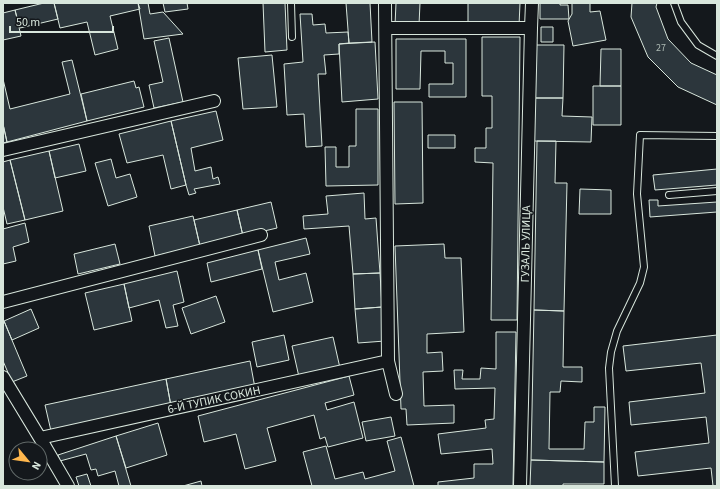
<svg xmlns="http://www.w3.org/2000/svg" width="720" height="489" font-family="'Source Sans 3',sans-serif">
<rect width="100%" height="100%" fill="#14181c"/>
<path fill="#2c363c" stroke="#d8e6dc" d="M44,3H54L58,19L20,28L15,10Z
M54,3H138L140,9L110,16L118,49L95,55L87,22L60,28Z
M138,3H148L150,14L163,12L183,34L144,39Z
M163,3H187L188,9L165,12Z
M263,3H285L287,50L265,52Z
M346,3H370L372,42L349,43Z
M396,3H436H420L419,25H395Z
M468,3H520L519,26L468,25Z
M540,3H560V5H568L569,19H540Z
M572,3H590V12L600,11L606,40L573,46L568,21L572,14Z
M632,3H657L656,7L668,39L691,63L717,75V105L678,87L648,57L631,17Z
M15,10L21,36L3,40V13Z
M300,14H312L313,25L325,24L326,33L348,32L349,43L339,44V54L324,55L326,74H318L322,146L306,147L304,114L287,115L284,64L303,62Z
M541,27H553V42H541Z
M482,37H520L517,320H491L493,163L475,162V148H486V128H492V96H482Z
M169,38L183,102L154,108L149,85L163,82L154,41Z
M396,39H466V97H429V84H453V63H445V51H421L420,89H396Z
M375,42L378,99L342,102L339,44Z
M536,45H564L563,98H535Z
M601,49H621V86H600Z
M272,55L277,107L243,109L238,58Z
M72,60L87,121L7,142L3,124V79L10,109L70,94L62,62Z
M134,81L136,88L139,87L144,107L87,121L81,94Z
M593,86H621V125H593Z
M535,98H563L562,116L592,117L591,142L534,141Z
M394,102H422L423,203L395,204Z
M356,109H378V185L326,186L325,147H336V167H349V146H356Z
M216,111L223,140L191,148L195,171L211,167L213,179L218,177L220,184L194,189L196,193L189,195L186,185L171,121Z
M171,121L186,185L171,189L163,155L127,163L119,134Z
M3,124L7,142L3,143Z
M428,135H455V148H428Z
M537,141H556L555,183H567L564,311L534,310Z
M79,144L86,171L55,178L49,151Z
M49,151L63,211L25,220L10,160Z
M111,159L116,178L130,174L137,197L108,206L95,163Z
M10,160L25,220L7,224L3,207V162Z
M717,169V185L655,190L653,175Z
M580,189L611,190V214H579Z
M364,193L365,219L376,218L380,273L353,274L349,226L304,229L303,216L328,214L326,196Z
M649,200H658V206L717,202V212L650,217Z
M271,202L277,228L243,236L237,210Z
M237,210L243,236L200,246L194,220Z
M193,216L200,246L155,256L149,226Z
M25,223L29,242L13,247L16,261L3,264V229Z
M306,238L310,254L275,262L279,280L306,273L313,302L273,312L258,250Z
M115,244L120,264L78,274L74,254Z
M444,244L445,258H461L464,332L427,334V353L442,352L443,371L423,372L424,406L454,405V423L407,425L406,409H401L395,246Z
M258,250L262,269L211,282L207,263Z
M177,271L184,302L173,305L178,326L166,328L159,300L129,308L124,284Z
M380,273L382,307L355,309L353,274Z
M124,284L132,321L94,330L85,293Z
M216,296L225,322L191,334L182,308Z
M382,307L385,341L358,343L355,309Z
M31,309L39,328L12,340L4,321Z
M534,310L564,311L563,367H582V382L561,381L560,392H550L549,449H584L585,422H594V407H605L604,462L531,460Z
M4,321L27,376L12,382L3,361V322Z
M496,332H516L513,486H438V482L474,478V464H493L492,449L441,454L438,434L486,428L485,420L494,419L495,388L455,389L454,370H463L462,379H480L481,368L496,369Z
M284,335L289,360L257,367L252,342Z
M717,335V486H713L711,468L638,476L635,452L709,443L706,417L631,425L629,402L705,393L701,363L626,371L623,346Z
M333,337L340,368L299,377L292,346Z
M250,361L255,388L171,406L166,379Z
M349,376L354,395L325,403L327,410L354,402L363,438L328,447L325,437L320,439L314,415L267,428L276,461L245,469L236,434L204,442L198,416Z
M166,379L171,406L51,431L45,405Z
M391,417L395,436L366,441L362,422Z
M158,423L167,455L126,468L116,436Z
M116,436L131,486H119L115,471L98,476L96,469L91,470L86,454L60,461L58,455Z
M401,437L414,486H312L303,452L326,446L335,479L363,472L365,479L395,471L387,441Z
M531,460L604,462V484H563V486H530Z
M87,474L91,486H79L76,477Z
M201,481L202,486H183Z"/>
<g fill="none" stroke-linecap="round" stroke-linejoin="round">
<g stroke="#d8e6dc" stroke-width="8">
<path id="service" d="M291,3L292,37
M674,3L681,22L698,45L717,56
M669,195L717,191
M615,486L609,368L611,352L617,331L640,283L644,267L637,194L640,135L717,136"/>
</g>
<g stroke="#d8e6dc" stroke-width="14">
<path id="minor" d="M385,3L388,361L396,394
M386,28H531
M3,150L214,101
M3,302L261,235
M3,377L40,438L68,486
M40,438L388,361
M520,486L531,28L532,3"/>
</g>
<use href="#service" stroke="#14181c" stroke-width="6"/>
<use href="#minor" stroke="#14181c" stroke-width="12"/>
</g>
<g text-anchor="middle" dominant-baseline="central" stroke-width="3" stroke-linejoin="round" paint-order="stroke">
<g font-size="10" fill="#adbab4">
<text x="661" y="48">27</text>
</g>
<g font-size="12" fill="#d8e6dc" stroke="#14181c">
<text transform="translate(526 244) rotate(-89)">ГУЗАЛЬ УЛИЦА</text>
<text transform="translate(214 400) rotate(-12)">6-Й ТУПИК СОКИН</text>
</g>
</g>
<rect width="720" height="489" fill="none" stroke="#d8e6dc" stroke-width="8"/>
<g transform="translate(28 461) rotate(119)"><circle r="19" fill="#14181c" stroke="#626a69"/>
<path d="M0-3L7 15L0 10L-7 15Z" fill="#ffb74d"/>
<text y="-6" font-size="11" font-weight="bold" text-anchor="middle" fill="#d8e6dc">N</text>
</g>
<path d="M10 26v6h103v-6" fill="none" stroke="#d8e6dc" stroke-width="2"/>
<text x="16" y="26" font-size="12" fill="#d8e6dc" stroke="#14181c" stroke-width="3" paint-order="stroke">50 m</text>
</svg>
